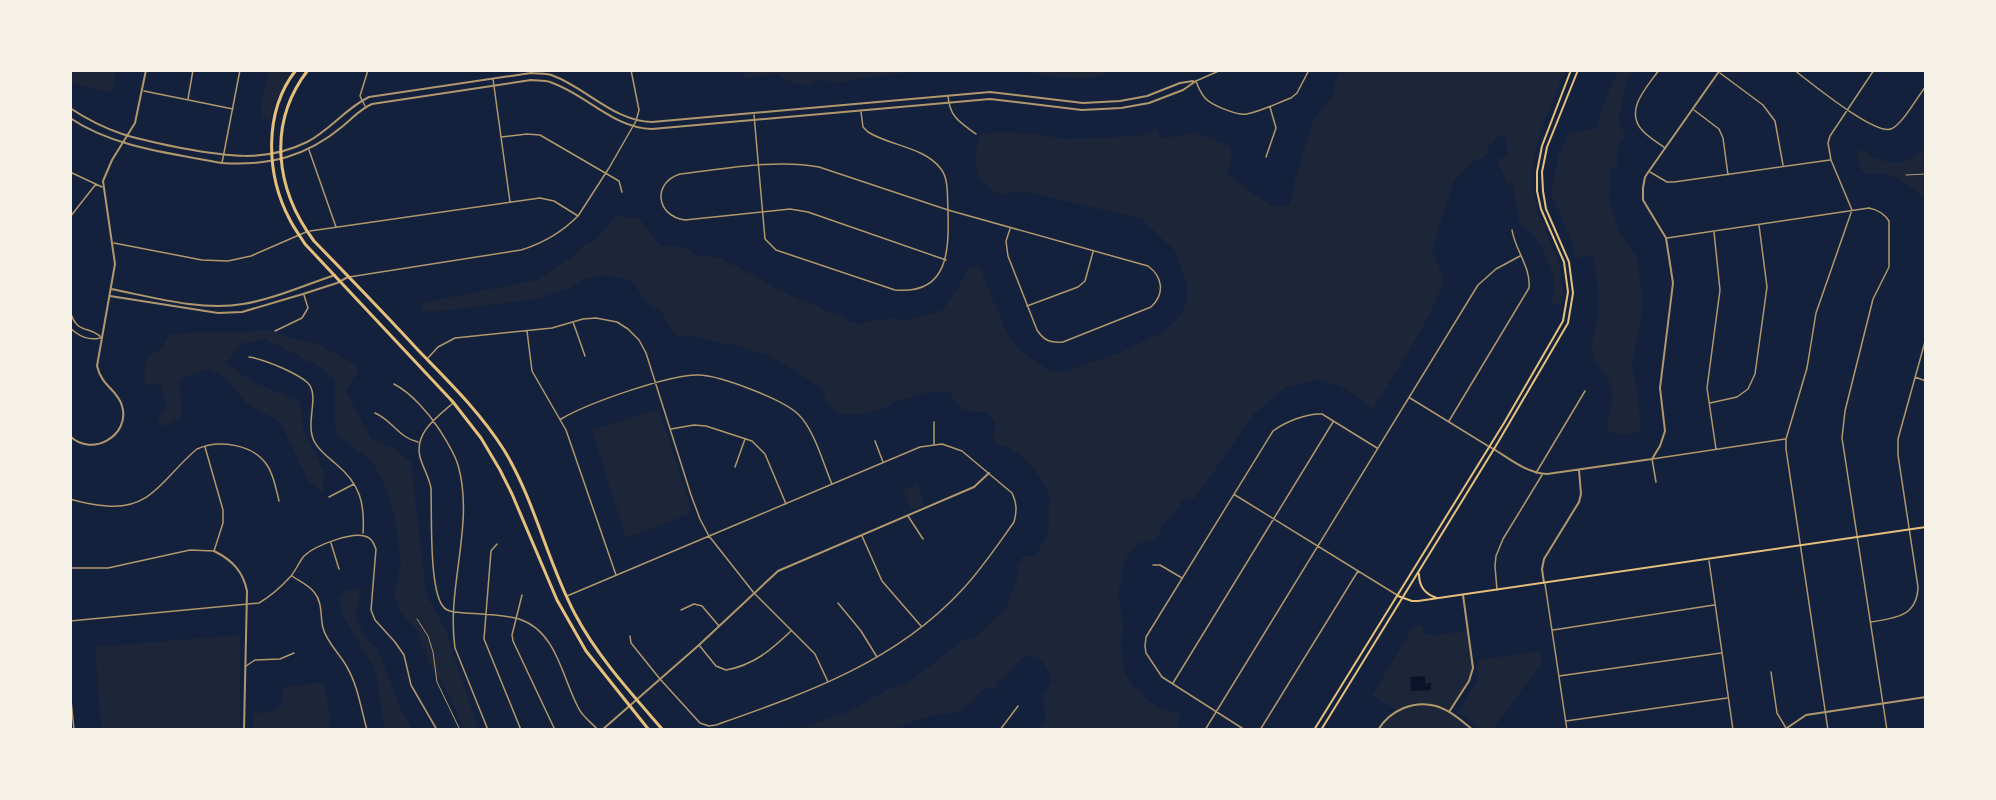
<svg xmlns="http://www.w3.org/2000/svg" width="1996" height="800" font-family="Commissioner,sans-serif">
<rect width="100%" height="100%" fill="#14213d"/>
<path fill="#1d2539" d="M71,70L115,71L114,91L105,92L71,82Z
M1618,70L1632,71L1627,80L1618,122L1626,136C1615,143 1618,154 1617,166L1610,171L1609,200L1611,207L1618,229L1637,258L1641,288L1643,305L1632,365L1638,397L1641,432C1628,434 1617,437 1607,429C1609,414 1615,397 1610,383C1605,370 1593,365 1592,351C1591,338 1597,328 1598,315C1599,294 1597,277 1593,255L1575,258L1572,242L1551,193L1558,157L1569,133L1596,129C1601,109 1610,90 1618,70Z
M269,71H292L276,100L270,120L262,118L261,105Z
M744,71V70L915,71L839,82L817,80L807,85L793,83L778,74L744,78Z
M1022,71H1110C1092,85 1043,76 1022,71Z
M1341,71H1564C1551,110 1528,147 1533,191C1538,230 1571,265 1561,305L1552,304C1552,296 1555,288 1554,280C1552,266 1535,228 1520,225L1513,186L1507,183L1497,160L1507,156V139L1501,135L1496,137L1493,143L1487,147L1489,154L1471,163L1454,180L1432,250L1444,280C1428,327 1397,367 1373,410L1362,400L1340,386L1318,379L1284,388L1254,414L1195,498L1183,500L1171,517L1163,524L1157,539L1140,543L1130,552L1122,566V581L1118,591L1123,624L1121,647L1124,671L1134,688L1141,691C1143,702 1168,712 1179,713L1180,720L1177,729H1040L1045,720L1043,696L1052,681C1048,667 1037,647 1019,661C1017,662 1015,666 1013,668C1009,675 1002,679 995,683L997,687L993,689L988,687L981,691L971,703L955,713L928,716L896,729H792L802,726V728H805L835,715L847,712L863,704L888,689L909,682L964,639H972L1005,610L1019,574L1016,569L1023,556H1033C1043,546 1049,535 1049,521C1049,513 1047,509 1051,502C1046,483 1031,461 1014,451C1005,445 1002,449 993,440C996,425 998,422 986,412C964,413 960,409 949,392H928L896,401L884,409L864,414L840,415L828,404L822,389L787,365L768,356L736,345L720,343L699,337L679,336L672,331L661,310L652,307L644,301L642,295L631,281L607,275L588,278L567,289L537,299L444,311H422L420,303L537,280L572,257L585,245L595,241L615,216L639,218L660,246L686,247L697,256L717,257L757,277L774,288L860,325L869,321L894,318L905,321L943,310L959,287L968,267L982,268L983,277L1007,333L1017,348L1049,371L1064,372L1121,352L1163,332L1182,314L1187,299V285L1175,251L1142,219L1037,194L1015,191L1005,196C1000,193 993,191 988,187C971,176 974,150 981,134L1005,132L1037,134L1064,139L1138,136L1157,130L1161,139L1195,132L1229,146L1232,158L1227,175L1272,206H1290L1295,180L1314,119L1334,93V85Z
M1925,148V200C1916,189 1899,177 1885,174C1875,172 1873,177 1862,171L1856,152L1862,150C1870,157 1894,166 1904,162C1911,159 1919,152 1925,148Z
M268,330L298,340L315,343L355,364L358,372L346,391L371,439L394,448L411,462L426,594L446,631L478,729H464L448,693L429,663L417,630L400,612L394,595L401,563L394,513L384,483L373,462L337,435L335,423V381L324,369L265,339L240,344L230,359L224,362L252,381L300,402L304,432L324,472L323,492L309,482L280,422L247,404L224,377L208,369L179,379L182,417L161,427L158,420L166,406L161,385L145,384V364L148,356L162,348L169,334C202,331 235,334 268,330Z
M659,409L692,513L626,538L592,430Z
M917,484L925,505L911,510L903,490Z
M359,588V602L355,615L360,627L369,642L378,649L400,708L412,729H384L377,676L370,661L344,618L339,599L345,590Z
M1414,625L1423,626V632L1434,636L1468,630L1473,663L1471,676L1449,712L1473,729H1378L1379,726L1397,710L1372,696Z
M240,635V729H101L95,647Z
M1540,651L1542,663L1493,729H1481L1458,712L1477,681L1478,660Z
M323,682L331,718L328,729L253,730V714L270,711L281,706L283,687Z"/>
<path fill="#0b132b" d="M1425,676L1426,687L1427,683H1431V690L1411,691L1410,677Z"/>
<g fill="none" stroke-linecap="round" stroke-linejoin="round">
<path stroke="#b1986c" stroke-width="1" d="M1906,175L1926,174
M417,619L428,636L433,652L437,682L460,730
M326,730L327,729"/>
<path stroke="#b1986c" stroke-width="1.5" d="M1221,70L1196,81C1198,87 1201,93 1205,98C1211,105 1238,116 1247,114C1262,111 1277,103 1291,98L1297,93L1309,70
M1659,70C1647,87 1624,110 1642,130C1648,137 1657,142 1665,148
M1794,70C1810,82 1874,135 1891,129C1902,125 1918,96 1926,86
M1720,73L1763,105L1775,121L1783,165
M493,79L510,202
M144,91L233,109
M948,96C950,118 960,122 976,134
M188,99L193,70
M365,106L360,96L368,70
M1694,110L1719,129L1723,138L1728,175
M754,115L765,239L776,250L895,290C949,295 949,250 948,210C947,197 949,179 941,169C925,147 890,146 868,132L863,127L861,112
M501,137L527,134L540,135L619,181L622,192
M309,150L336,227
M1266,157L1276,128L1270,107
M222,163L240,70
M70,172L102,187
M1650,172L1667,182H1674L1830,160
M70,217L96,184
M310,231L540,198L554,201L578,216
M1714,232L1720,290L1707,388L1716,449
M1667,238L1869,208C1878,210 1884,213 1889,221V267L1873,299L1845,411L1842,438L1887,730
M114,243L202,260L228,261L251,256L306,232
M946,260L808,212L790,209L685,220C656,216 652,183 680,174C724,169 776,159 819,167L948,210L1148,266C1163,277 1165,294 1151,307L1063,342C1051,343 1044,341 1037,330L1008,256L1006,241L1010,229
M349,277L521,250C544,243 561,233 578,216L609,168L636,121L639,110L631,70
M1027,306L1078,287L1085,281L1093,252
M70,311C77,335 88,325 101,337
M573,322L585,356
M70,328C79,336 88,341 100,338
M275,331L302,318L308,308L304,295
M527,331L532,371L566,430L616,575
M249,357C264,359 297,373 308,383C320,396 305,422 314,441C319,451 328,457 336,464C360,484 365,503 363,533
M428,358L438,347L455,338L552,328L583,319L596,318L617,322L628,329L639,340L646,353L691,495L700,519L709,536L754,593L815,654L828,682
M1915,377L1926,381
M394,384C411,393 428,412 439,429C446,440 454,452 458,465C475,524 446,587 455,648L488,730
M1410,398L1488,446
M453,403C437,417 414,433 420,457C423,468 429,477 431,488C432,514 429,585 442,605C445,610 449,611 454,612C471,614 503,614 519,619C557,631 562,678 579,709C583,717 592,723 598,730
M1710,403L1737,397L1748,389L1755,374L1767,287L1759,225
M375,413C392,420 399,438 418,442
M561,419C586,404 672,373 700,375C721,376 782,399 798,414C814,429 823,463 832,484
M1449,421L1529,288C1531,267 1515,250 1512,230
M934,422V444
M671,429L694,425L706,426L752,441L765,454L786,504
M875,441L883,462
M735,467L745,439
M1536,473L1585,391
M1656,482L1652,459L1785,439
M1235,495L1397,595
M329,497L354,484
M70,499C83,503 94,505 107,506C153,510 165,475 197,449C218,439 253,444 267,465C274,475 276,489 279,501
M908,516L923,539
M862,536L882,581L921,626
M331,543L339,569
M497,544L491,551L484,639L521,730
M1709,561L1733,730
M1153,565H1160L1182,578
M70,568H108L190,550L214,551L223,523V510L205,447
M292,576C299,581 309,585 314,592C323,602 320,617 323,628C327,643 340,654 347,667C358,686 361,709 367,730
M1545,584L1567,730
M1497,590L1495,566L1496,556L1503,539L1542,475
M522,595L512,635L513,641L555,730
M567,596L920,447L942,444L962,451L1012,493C1017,504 1017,511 1014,522C997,546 981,570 961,591C894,663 806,693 716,725L709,726L700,723L660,679L631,643L630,636
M838,603L861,631L877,657
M681,610L694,604L702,606L719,626
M70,621L259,603C271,596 282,586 291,576C296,570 299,562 304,556C314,546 356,529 369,538C373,540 374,545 376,549L371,610L375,620L395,642L404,655L411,685L437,730
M1871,622C1895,618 1917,617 1918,587L1898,455V439L1926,338
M1553,630L1714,605
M699,645L716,666L726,670C754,665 771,650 791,631
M246,666L255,660L280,659L294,653
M1771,672L1777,713L1786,728
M1559,676L1721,653
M1173,683L1333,422
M70,690L74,730
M1566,721L1727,698
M1000,730L1018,706
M1205,730L1478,285L1496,269L1520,256
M1245,730L1162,677L1146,653L1145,646L1146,637L1273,431C1285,422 1307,413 1322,414L1377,448
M1260,730L1358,571
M1828,730L1786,449V439L1807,368L1816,313L1852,210L1831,160L1828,143L1830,136L1874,70"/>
<path stroke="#b1986c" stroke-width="2" d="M70,108C109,134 137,139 181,148C225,156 265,163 307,142C330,130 346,108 369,97L531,73C538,74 547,73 554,76C587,89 616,122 652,122L990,92L1083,103L1120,101L1147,96L1180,83L1193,81
M70,118C115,148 170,153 222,163C269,166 306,157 343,126C353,118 360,109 372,104L531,80C537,81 544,80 550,82C586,94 613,128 652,129L990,99L1082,110L1121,108L1149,103L1183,90L1196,81
M111,289C152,297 200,311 243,304C274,299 305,285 335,275
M110,296L218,313L242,312L303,294L337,283L348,277
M70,436C92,458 131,435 122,406C118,390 102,387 97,366L115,264L103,181L112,160L135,123L146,70
M1490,447C1508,457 1525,473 1547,474L1652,459L1660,446L1665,431L1660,388L1673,283L1666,238L1643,200V188L1645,177L1649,171L1720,70
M214,551C232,560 243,571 247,591L244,730
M1544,583L1542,569L1544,559L1579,502L1581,494L1579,470
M1449,712L1469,681L1473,668L1463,595
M602,730L699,645L778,571L974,487L989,473
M1378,730C1390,710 1414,700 1436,706C1450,710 1462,721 1473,730
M1784,730L1806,715L1926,697"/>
<path stroke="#e5c07b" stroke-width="2" d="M1419,574C1419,586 1424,594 1437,598
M1398,596L1412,601H1418L1926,527
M1314,730L1504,423L1563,321L1568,292L1564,262L1541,209L1537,191V172L1542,146L1571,70
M1321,730L1494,449L1568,323L1573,293L1569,262L1546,209L1543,191L1542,172L1547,147L1578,70"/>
<path stroke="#e5c07b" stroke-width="3" d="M296,70C263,112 266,175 290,220C294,228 300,236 305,244L453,402L481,438L500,470L512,494L557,600L586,651L649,730
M308,70C267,123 275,189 314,241C349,277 384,313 418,350C449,382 480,412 504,450C535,501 547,561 575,614C597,656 631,693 663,730"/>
</g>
<rect width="1996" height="800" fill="none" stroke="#f6f1e7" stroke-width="144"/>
</svg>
